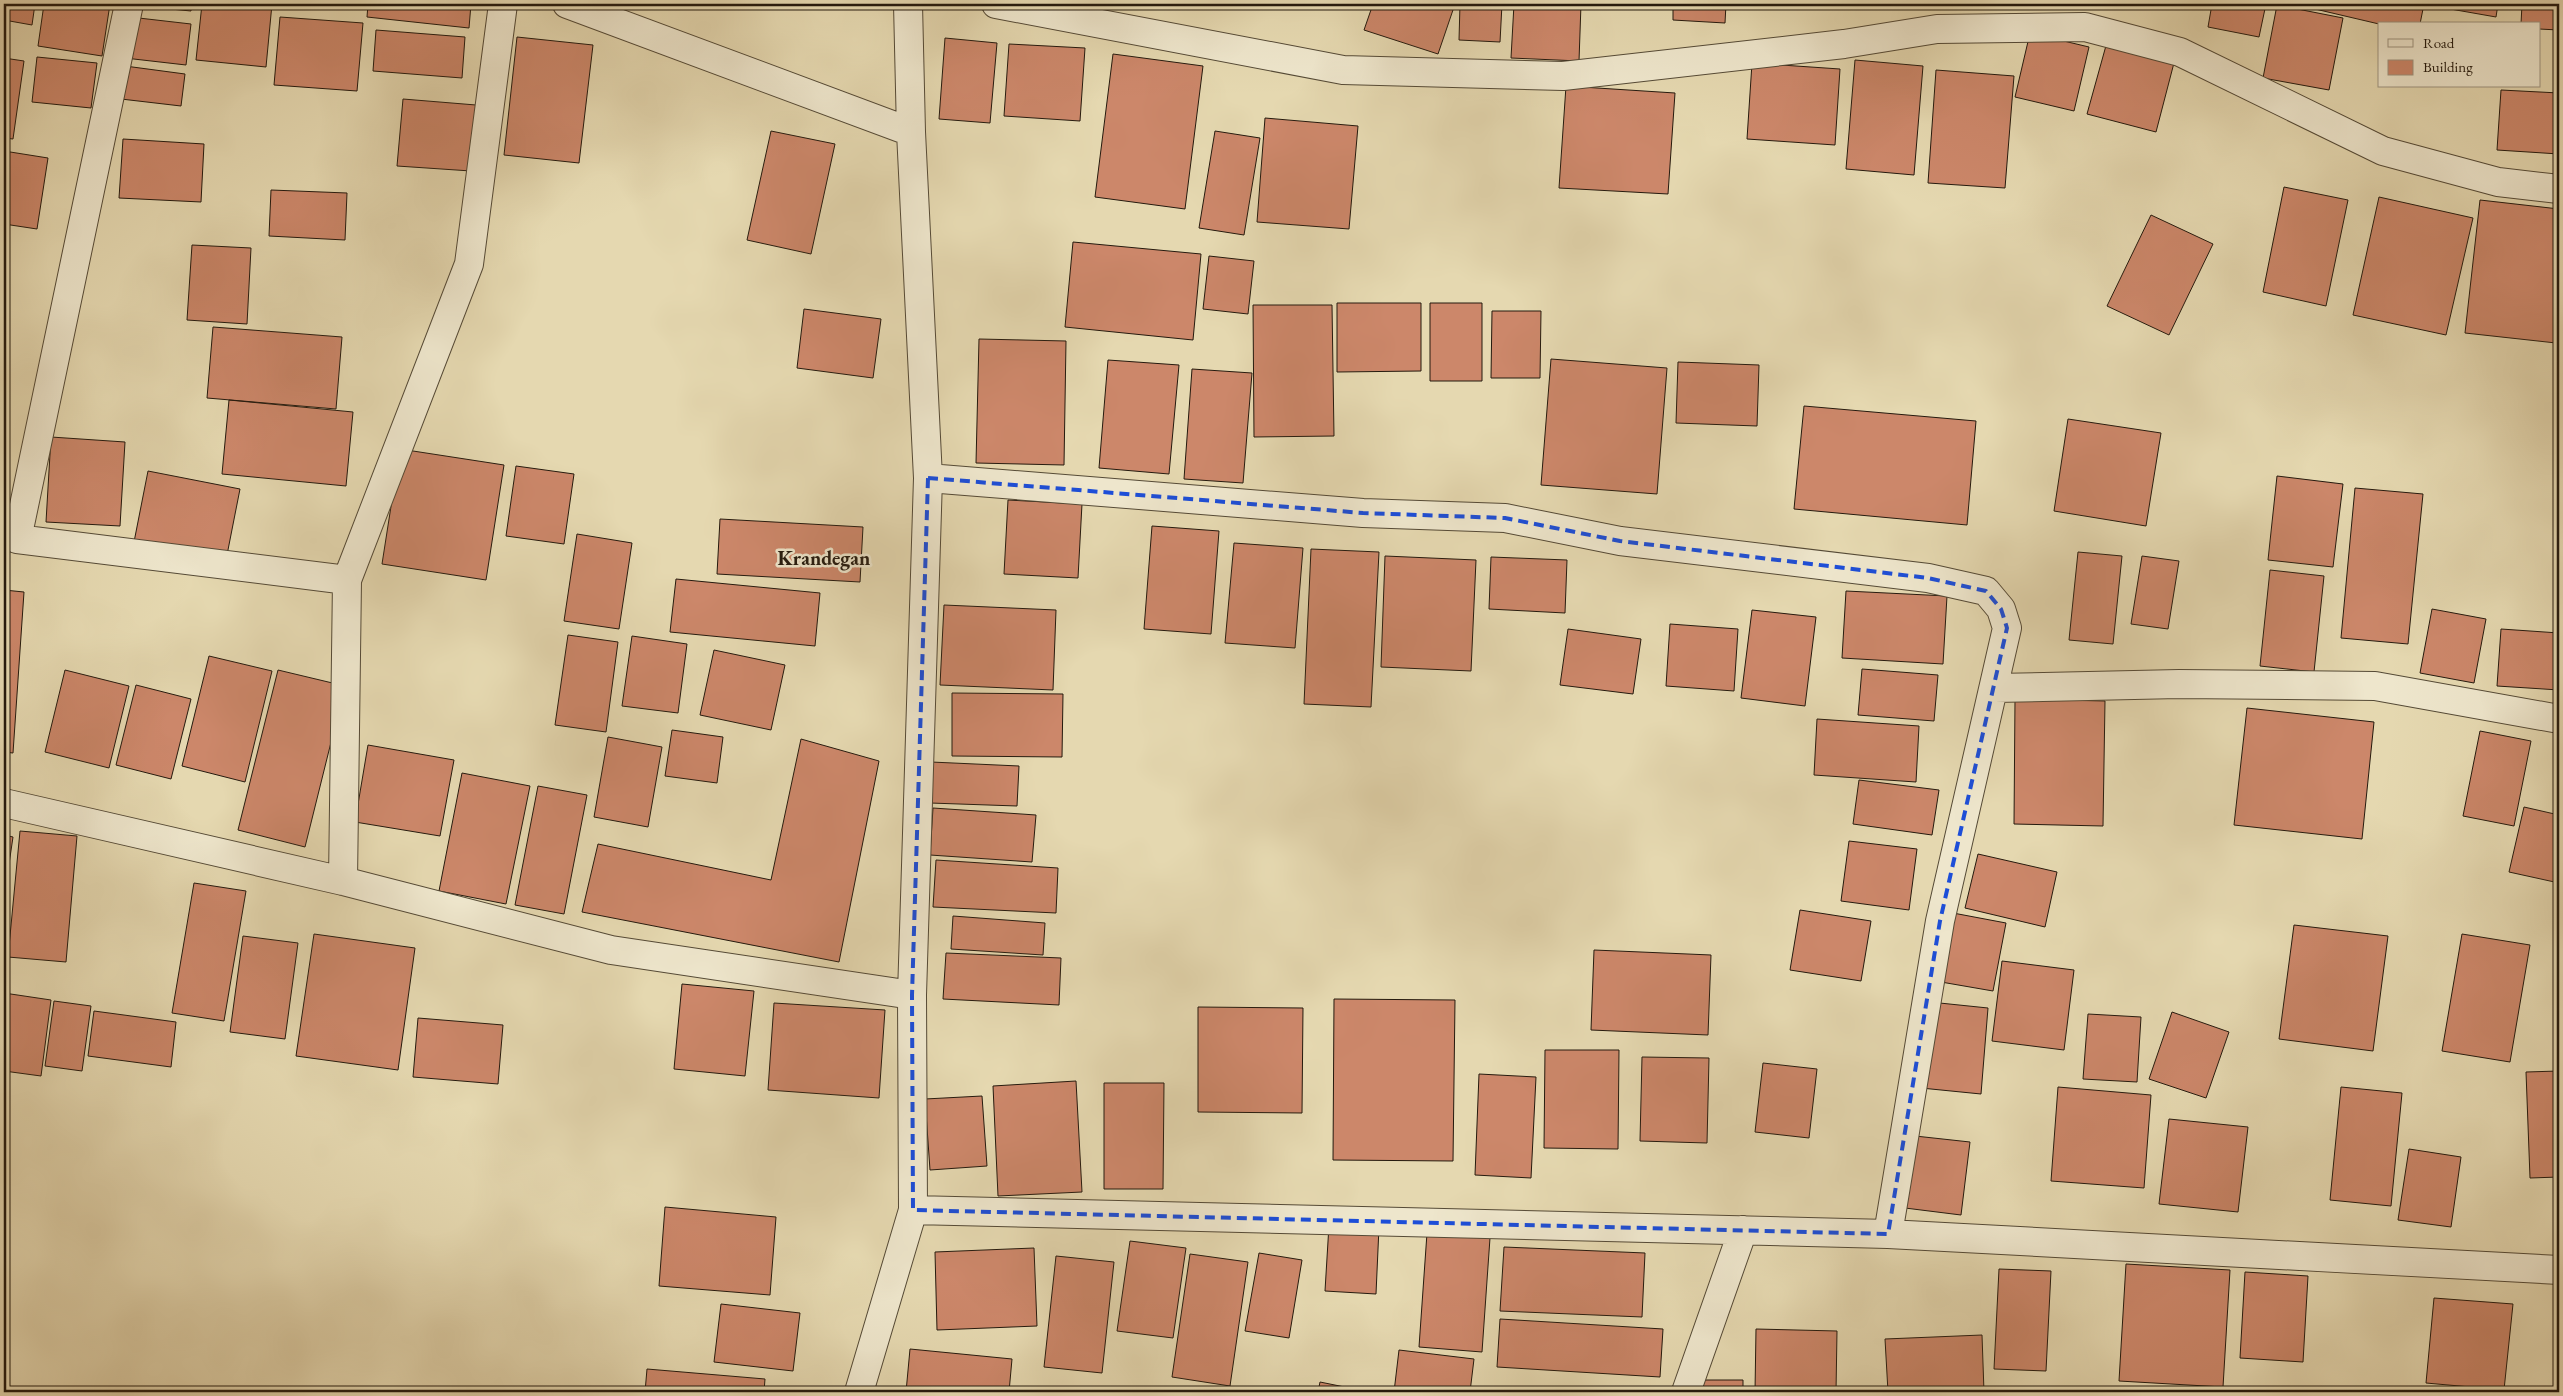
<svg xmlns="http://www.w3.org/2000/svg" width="2563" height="1396" font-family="'EB Garamond',serif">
<rect width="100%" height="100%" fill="#e5d8b0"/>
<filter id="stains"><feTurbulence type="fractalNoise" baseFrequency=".004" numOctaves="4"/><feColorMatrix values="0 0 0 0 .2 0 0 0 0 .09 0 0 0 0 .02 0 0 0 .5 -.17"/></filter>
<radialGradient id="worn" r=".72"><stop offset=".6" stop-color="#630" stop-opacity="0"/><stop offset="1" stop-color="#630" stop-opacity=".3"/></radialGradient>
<path fill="#cc876a" stroke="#251a0e" d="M4,4H35L32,25L4,20Z
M44,4H110L102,56L38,46Z
M140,4H191V11L140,6Z
M202,4H272L266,67L196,60Z
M368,4H471L469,28L367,17Z
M1373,4H1455L1438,54L1364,30Z
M1460,4H1502L1500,42L1459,40Z
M1514,4H1581L1579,61L1511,58Z
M1673,4H1726L1725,23L1673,20Z
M1731,4H1776V9L1731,8Z
M1996,4H2049V8Z
M2212,4H2266L2259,37L2208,27Z
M2424,4L2420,24H2379L2298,5Z
M2440,4H2498L2496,17L2439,7Z
M2522,4H2559V30L2539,29V24H2521Z
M2277,5L2343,18L2329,90L2263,78Z
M130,17L191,24L186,65L125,58Z
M280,17L363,23L357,91L274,85Z
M376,30L465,37L462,78L373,71Z
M2030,33L2089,47L2074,111L2015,97Z
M517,37L593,45L579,163L504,155Z
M945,38L997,43L990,123L939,119Z
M2107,42L2175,59L2156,132L2087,114Z
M1009,44L1085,48L1080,121L1004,116Z
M1113,54L1203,66L1185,209L1095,197Z
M37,57L97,63L91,108L32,102Z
M4,58L24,61L13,139L4,138Z
M1855,60L1923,66L1914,175L1846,169Z
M1752,63L1840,69L1835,145L1747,139Z
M125,66L185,74L181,106L121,99Z
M1936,70L2014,76L2005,188L1928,183Z
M1566,86L1675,93L1668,194L1559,188Z
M2501,90L2559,93V154L2497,150Z
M403,99L476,105L471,171L397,166Z
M1265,118L1358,126L1349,229L1257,222Z
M771,131L835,144L811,254L747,240Z
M1215,131L1260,138L1244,235L1199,228Z
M123,139L204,144L201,202L119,198Z
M4,151L48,158L37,229L4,224Z
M2284,187L2348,200L2326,306L2263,292Z
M271,190L347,193L345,240L269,236Z
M2379,197L2473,218L2446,335L2353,315Z
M2480,200L2559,209V318L2556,343L2465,333Z
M2151,215L2213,244L2169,335L2107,306Z
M1073,242L1201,254L1193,340L1065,327Z
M192,245L251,248L247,324L187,320Z
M1209,256L1254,261L1248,314L1203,309Z
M1337,303H1421V371L1337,372Z
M1430,303H1482V381H1430Z
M1253,305H1332L1334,436L1254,437Z
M804,309L881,319L873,378L797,368Z
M1492,311H1541L1540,378H1491Z
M213,327L342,337L336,409L207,398Z
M979,339L1066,341L1064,465L976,463Z
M1551,359L1667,368L1657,494L1541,485Z
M1108,360L1179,365L1169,474L1099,468Z
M1678,362L1759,365L1757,426L1676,423Z
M1192,369L1252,373L1243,483L1184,479Z
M229,400L353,412L346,486L222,474Z
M1804,406L1976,421L1967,525L1794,509Z
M2068,419L2161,433L2146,526L2054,511Z
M51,437L125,442L120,526L46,522Z
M400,449L504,465L486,580L382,564Z
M516,466L574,474L564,544L506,536Z
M148,471L240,489L226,560L134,542Z
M2277,476L2343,484L2333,567L2268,560Z
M2355,488L2423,494L2408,644L2341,638Z
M1008,500L1082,504L1078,578L1004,574Z
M720,519L863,527L860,582L717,574Z
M1152,526L1219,531L1211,634L1144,629Z
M577,534L632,543L619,629L564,621Z
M1234,543L1303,548L1295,648L1225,643Z
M1311,549L1379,552L1371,707L1304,704Z
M2078,552L2122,556L2113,644L2069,640Z
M1385,556L1476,560L1471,671L1381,667Z
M2142,556L2179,561L2168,629L2131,624Z
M1491,557L1567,560L1565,613L1489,609Z
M2270,570L2324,576L2314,672L2260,666Z
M676,579L820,593L815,646L670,632Z
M4,590L24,592L13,753L4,752Z
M1846,591L1947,596L1943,664L1842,658Z
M944,605L1056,610L1053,690L940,685Z
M2432,609L2486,619L2474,683L2420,673Z
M1752,610L1816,617L1805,706L1741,698Z
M1670,624L1738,629L1734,691L1666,686Z
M1568,629L1641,639L1633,694L1560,685Z
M2501,629L2559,633V690L2497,686Z
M568,635L618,642L606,732L555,725Z
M632,636L687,644L678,713L622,706Z
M714,650L785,665L771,730L700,715Z
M209,656L272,671L245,782L182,766Z
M1862,669L1938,675L1934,721L1858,715Z
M65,670L129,686L109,768L45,752Z
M278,670L345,686L305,847L238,830Z
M136,685L191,699L171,779L116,765Z
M952,693L1063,694L1062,757L952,756Z
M2015,699L2105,701L2103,826L2014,824Z
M2247,708L2374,722L2362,839L2234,825Z
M1817,719L1919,726L1916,782L1814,775Z
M672,730L723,737L717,783L665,776Z
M2480,731L2531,741L2514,826L2463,816Z
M608,737L662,747L648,827L594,817Z
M801,739L879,761L839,962L582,912L598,844L771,880Z
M368,745L454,760L440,836L355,822Z
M931,762L1019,766L1017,806L930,803Z
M462,773L530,786L506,904L439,891Z
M1859,780L1939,790L1932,835L1853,824Z
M538,786L587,795L564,914L515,905Z
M2524,807L2559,815V883L2509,872Z
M933,808L1036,815L1032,862L930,855Z
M20,831L77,836L66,962L8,957Z
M4,835L13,837L4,898Z
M1849,841L1917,849L1909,910L1841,901Z
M1978,854L2057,872L2045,927L1965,908Z
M936,860L1058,868L1056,913L933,907Z
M194,883L246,891L224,1021L172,1013Z
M1800,910L1871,921L1861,981L1790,970Z
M1953,913L2006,923L1993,991L1941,982Z
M953,916L1045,923L1043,955L951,949Z
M2294,925L2388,936L2373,1051L2279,1039Z
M314,934L415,948L398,1070L296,1056Z
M2462,934L2530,945L2510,1062L2442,1051Z
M243,936L298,943L285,1039L230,1032Z
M1594,950L1711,955L1708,1035L1591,1030Z
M946,953L1061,958L1059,1005L943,999Z
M2002,961L2074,970L2064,1050L1992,1041Z
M682,984L754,991L745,1076L674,1069Z
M4,993L51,1000L41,1076L4,1071Z
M1334,999L1455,1000L1453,1161L1333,1160Z
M54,1001L91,1006L82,1071L45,1066Z
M1930,1002L1988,1008L1981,1094L1921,1088Z
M774,1003L885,1010L879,1098L768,1090Z
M1198,1007L1303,1008L1302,1113L1198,1112Z
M94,1011L176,1022L171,1067L88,1056Z
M2172,1012L2229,1032L2206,1098L2149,1079Z
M2088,1014L2141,1017L2137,1082L2083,1079Z
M418,1018L503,1025L498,1084L413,1077Z
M1545,1050H1619L1618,1149L1544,1148Z
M1642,1057L1709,1058L1707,1143L1640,1141Z
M1763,1063L1817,1069L1809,1138L1755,1132Z
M2559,1071V1177L2530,1178L2526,1072Z
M1479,1074L1536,1077L1531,1178L1475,1175Z
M1076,1081L1082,1192L998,1196L993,1086Z
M1104,1083H1164L1163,1189H1104Z
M2058,1087L2151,1095L2144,1188L2051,1181Z
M2341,1087L2402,1093L2391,1206L2330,1200Z
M982,1096L987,1166L930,1170L925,1099Z
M2169,1119L2248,1127L2238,1212L2159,1204Z
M1906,1135L1970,1142L1961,1215L1897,1207Z
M2409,1149L2461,1157L2451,1227L2398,1220Z
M665,1207L776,1217L770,1295L659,1286Z
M1329,1225L1379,1227L1376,1294L1325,1291Z
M1427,1233L1490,1238L1482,1352L1419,1347Z
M1130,1241L1186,1248L1173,1338L1117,1331Z
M1504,1247L1645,1253L1642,1317L1500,1311Z
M1034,1248L1037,1326L937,1330L935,1252Z
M1259,1253L1302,1260L1289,1338L1245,1331Z
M1190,1254L1248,1262L1230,1386L1172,1377Z
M1056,1256L1114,1262L1102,1373L1044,1367Z
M2126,1264L2230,1270L2223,1387L2119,1381Z
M1999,1269L2051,1271L2046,1371L1994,1369Z
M2245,1272L2308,1276L2303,1362L2240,1358Z
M2434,1298L2513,1304L2504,1390L2426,1383Z
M721,1304L800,1313L793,1371L714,1362Z
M1500,1319L1663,1329L1660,1377L1497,1367Z
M1756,1329L1837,1331L1836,1392H1755Z
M1982,1335L1984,1392H1888L1885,1339Z
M910,1349L1012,1359L1009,1392H906Z
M1399,1350L1474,1359L1470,1392H1394Z
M647,1369L765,1379L764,1392H645Z
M1691,1380H1743V1392H1691Z
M1320,1382L1369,1392H1318Z"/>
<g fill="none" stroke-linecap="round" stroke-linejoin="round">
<g stroke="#554a36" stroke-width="30">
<path id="street" d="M567,4L911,132
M996,4L1343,70L1563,76L1844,44L1937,29L2085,27L2180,52L2383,151L2498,182L2559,189
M928,478L1363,513L1505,518L1620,541L1928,578L1986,591L2001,609L2007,628L1940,921L1888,1234
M4,534L17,539L347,580
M17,539L129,4
M1995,688L2179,684L2375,686L2559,719
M4,803L343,881L611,950L912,995
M343,881L347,580L469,264L503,4
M913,1210L1888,1234L2559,1270
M859,1392L913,1210L912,995L928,478L911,132L908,4
M1686,1392L1743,1230"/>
</g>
<use href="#street" stroke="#eee6cc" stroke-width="28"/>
</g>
<path fill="none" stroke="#1d4ed8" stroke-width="4" stroke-dasharray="10 6" stroke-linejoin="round" d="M928,478L1363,513L1505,518L1620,541L1928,578L1986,591L2001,609L2007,628L1940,921L1888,1234L913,1210L912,995Z"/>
<g text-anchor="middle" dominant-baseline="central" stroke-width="5" stroke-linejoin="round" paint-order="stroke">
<g font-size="20" font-weight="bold" fill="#251a0e" stroke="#eee6cc">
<text x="824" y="558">Krandegan</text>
</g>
</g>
<rect width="2563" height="1396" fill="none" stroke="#e5d8b0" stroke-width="20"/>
<rect x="5" y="5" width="2553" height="1386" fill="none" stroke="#251a0e" stroke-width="2.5"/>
<rect x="10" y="10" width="2543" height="1376" fill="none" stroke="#251a0e"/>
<rect x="2378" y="22" width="162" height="65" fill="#eee6cc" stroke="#9e9480"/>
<rect x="2388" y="39" width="25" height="8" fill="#eee6cc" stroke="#9e9480"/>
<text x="2423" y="48" font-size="15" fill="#251a0e">Road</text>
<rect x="2388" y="60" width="25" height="15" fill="#cc876a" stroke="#9e9480"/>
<text x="2423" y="72" font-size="15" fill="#251a0e">Building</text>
<rect width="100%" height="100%" filter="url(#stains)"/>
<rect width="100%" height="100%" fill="url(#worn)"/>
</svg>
